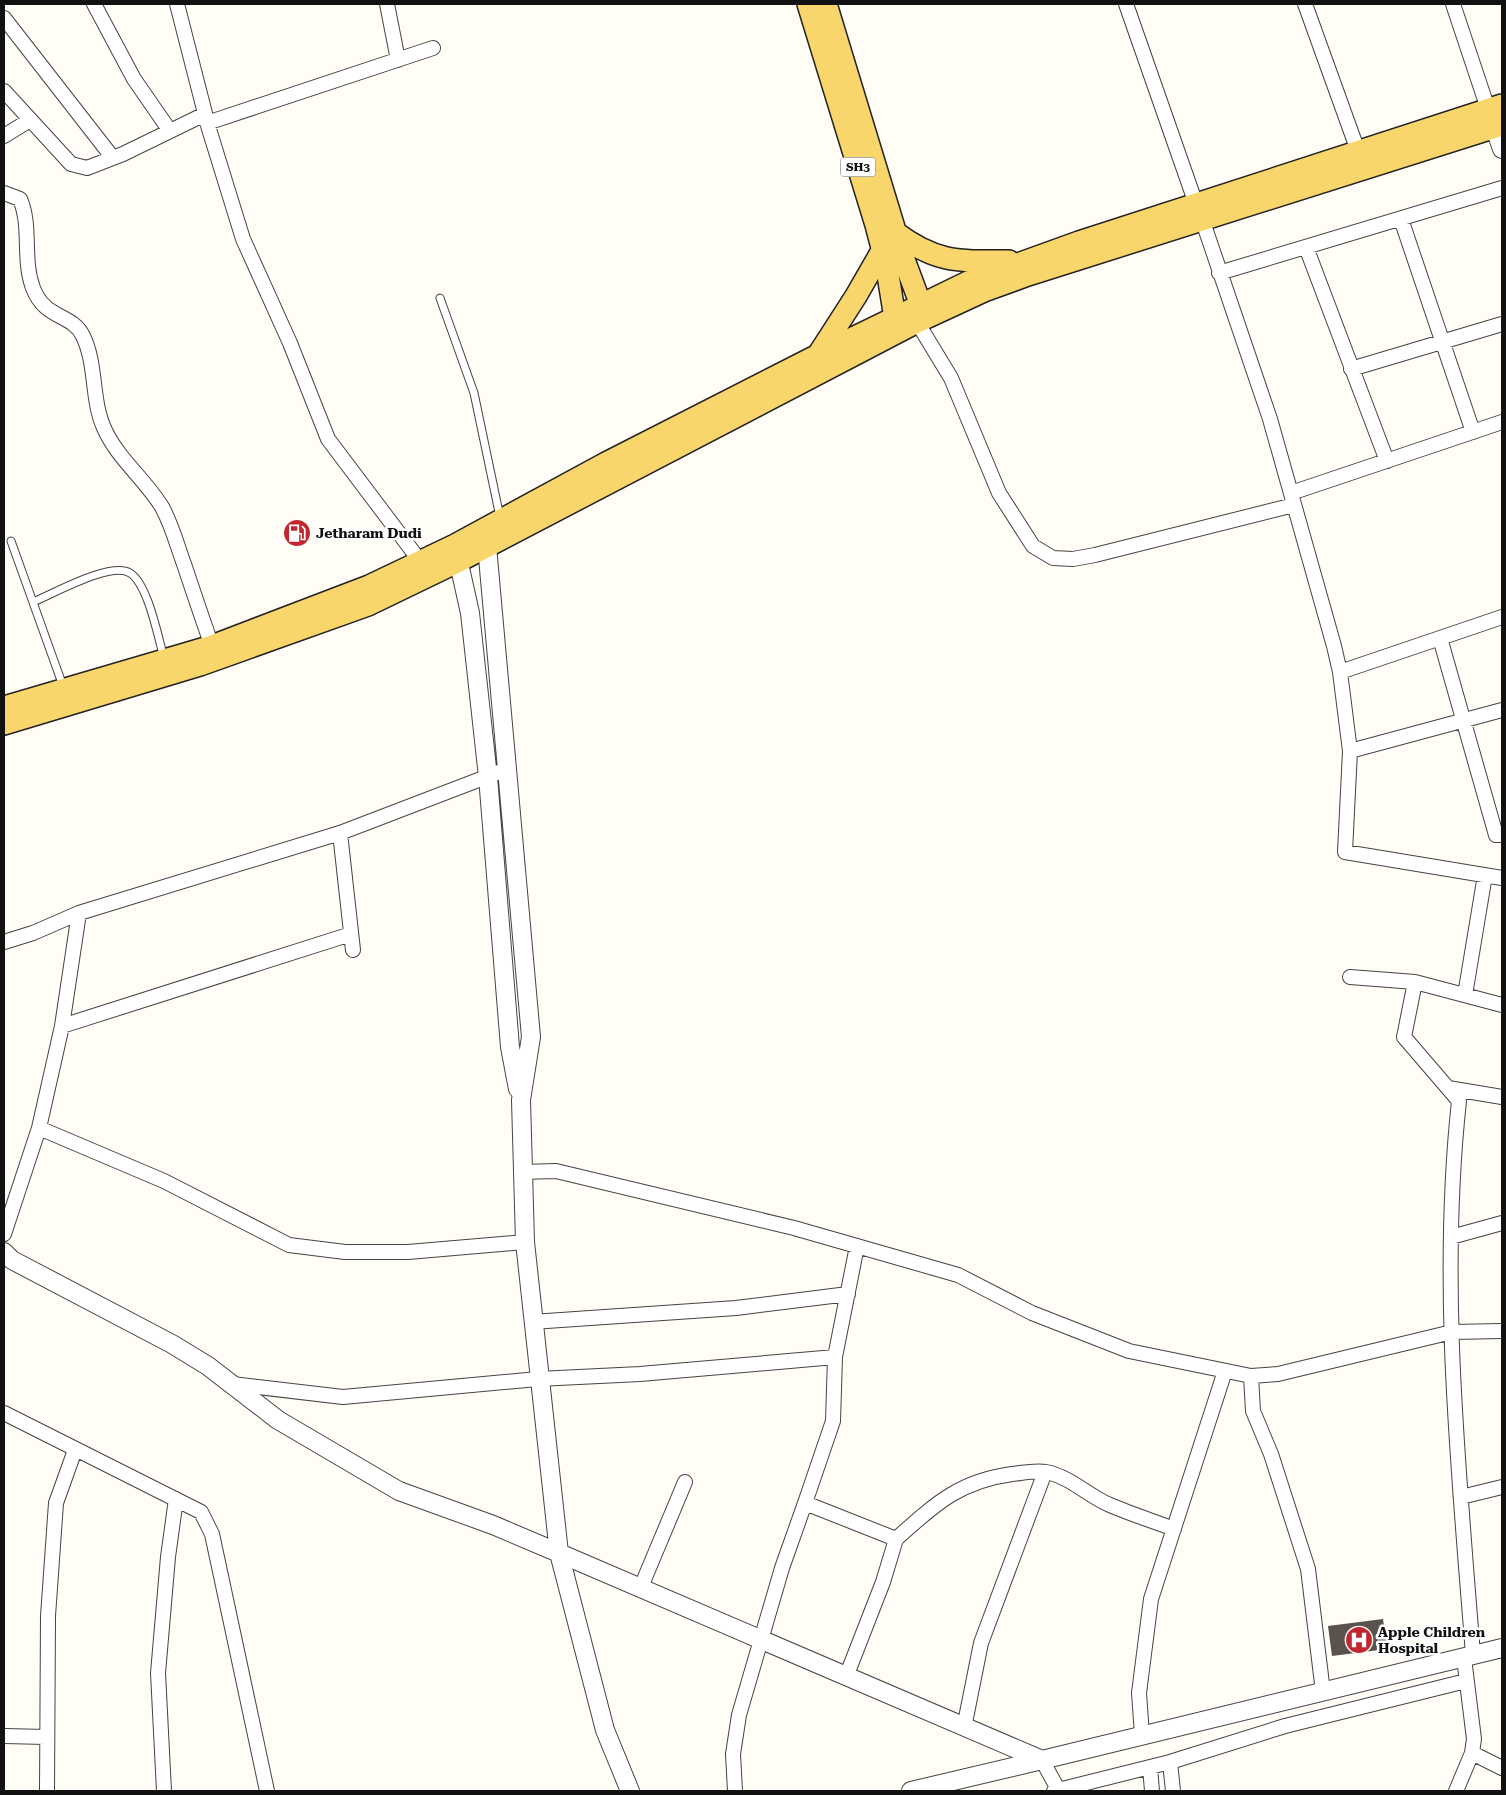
<svg xmlns="http://www.w3.org/2000/svg" width="1506" height="1795" font-family="'Roboto Serif',serif">
<rect width="100%" height="100%" fill="#fffdf5"/>
<path fill="#5a524d" d="M1383,1619L1387,1649L1332,1656L1328,1626Z"/>
<g fill="none" stroke-linecap="round" stroke-linejoin="round">
<g stroke="#444" stroke-width="9">
<path id="service" d="M440,298L474,393L500,517
M11,541L63,686
M33,602C53,594 111,561 130,573C148,584 158,637 164,658"/>
</g>
<g stroke="#444" stroke-width="16">
<path id="minor" d="M94,4L134,79L170,131
M177,4L209,129L243,239L290,343L328,439L420,561
M387,4L398,60
M1126,4L1196,204
M1305,4L1358,151
M1453,4L1488,109
M4,18L113,158
M4,91L71,164L87,168L123,154L205,114
M207,123L433,48
M4,136L30,120
M4,193L20,199C32,227 22,259 33,288C45,320 72,313 83,336C97,365 91,399 104,428C117,458 145,479 162,507C172,525 177,545 184,564C193,591 202,618 212,646
M1202,219L1270,419L1334,646L1340,672L1350,751
M1401,219L1473,432
M1306,247L1387,461
M1219,273L1502,188
M917,322L951,378L999,493L1033,546L1053,558L1073,559L1095,555L1294,505
M1351,369L1502,324
M1291,493L1502,422
M1440,638L1496,835H1502
M1340,672L1502,617
M1502,710L1350,751L1345,852L1502,878
M340,833L353,950
M4,942L33,933L79,913L340,833L507,769
M1350,977L1415,982
M1465,995L1485,875
M62,1026L351,934
M1448,1088L1502,1097
M39,1128L164,1181L289,1245L345,1252H408L525,1242
M521,1172L556,1171L794,1228L958,1275L1032,1313L1129,1351L1251,1376L1278,1374L1452,1332L1502,1331
M4,1234L39,1128L62,1026L79,913
M1451,1237L1502,1223
M532,1322L736,1308L848,1294
M1251,1376L1253,1411L1271,1454L1308,1569L1323,1692
M232,1384L343,1397L538,1379L640,1374L835,1357
M4,1413L201,1512L212,1534L267,1791
M1461,1497L1502,1487
M896,1539C934,1505 959,1481 1012,1474C1022,1473 1035,1470 1046,1472C1071,1477 1088,1496 1110,1505C1131,1514 1153,1521 1174,1529
M641,1587L685,1482
M1473,1655C1459,1472 1439,1285 1459,1101L1404,1037L1415,982L1502,1005
M846,1677L883,1582L896,1539L805,1503L833,1421L835,1357L857,1246
M964,1728L981,1643L1045,1472
M1142,1735L1139,1693L1151,1599L1225,1371
M4,1736L46,1737
M1472,1753L1502,1768
M1042,1760L1059,1791
M1170,1762L1173,1791
M1150,1767L1152,1791
M47,1791L48,1616L56,1503L75,1450
M164,1791L158,1673L168,1557L176,1499
M735,1791L733,1754L739,1715L782,1568L805,1503
M1054,1791L1170,1762L1285,1726L1466,1681
M1456,1791L1472,1753L1474,1739L1464,1658"/>
</g>
<g stroke="#444" stroke-width="20">
<path id="tertiary" d="M1490,114L1502,149
M486,535L531,1037L521,1100L525,1242L559,1553L1042,1760L1502,1648
M456,550L470,613L488,777L510,1047L518,1089
M4,1252L12,1260L172,1344L208,1366L278,1420L399,1491L493,1525L559,1553L605,1730L630,1791
M911,1791L1042,1760"/>
</g>
<g stroke="#222" stroke-width="24">
<path id="primary" d="M808,4L876,225L886,263L897,330
M826,4L903,257L925,316
M896,233C938,264 960,261 1009,261
M818,355L856,296L883,249
M4,707L212,646L369,586L455,545L606,463L818,355L968,282L1079,242L1502,105
M4,724L200,665L368,605L459,561L917,322L984,291L1028,275L1502,125"/>
</g>
<use href="#service" stroke="#fff" stroke-width="7"/>
<use href="#minor" stroke="#fff" stroke-width="14"/>
<use href="#tertiary" stroke="#fff" stroke-width="18"/>
<use href="#primary" stroke="#f9d66b" stroke-width="21"/>
</g>
<defs>
<g id="fuel-disc" transform="scale(1.4375)"><circle r="9.5" fill="#c4262e" stroke="#fff"/><path d="M-5.5-6h7V0h2V4h1.3V-2.5L3-4.5l.8-.8L6-3V5H2.5V1h-1V6h-7ZM-4.2-4.7v3.2H.2V-4.7Z" fill="#fff"/></g>
<g id="hospital-disc" transform="scale(1.4375)"><circle r="9.5" fill="#c4262e" stroke="#fff"/><path d="M-5-5h3v3.5h4V-5h3V5h-3V1.5h-4V5h-3Z" fill="#fff"/></g>
</defs>
<g fill-rule="evenodd">
<use href="#fuel-disc" x="297" y="533"/>
<use href="#hospital-disc" x="1359" y="1640"/>
</g>
<g text-anchor="middle" dominant-baseline="central" stroke-width="5" stroke-linejoin="round" paint-order="stroke">
<rect fill="#fff" stroke="#585858" stroke-width="1" x="840.5" y="157.5" width="35" height="19" rx="4"/>
<g font-size="12" font-weight="bold" fill="#111">
<text x="858" y="167">SH3</text>
</g>
<g font-size="14" font-weight="bold" fill="#111" stroke="#fff" text-anchor="start">
<text x="316" y="533">Jetharam Dudi</text>
<text x="1378" y="1632">Apple Children<tspan x="1378" dy="16">Hospital</tspan></text>
</g>
</g>
<rect width="1506" height="1795" fill="none" stroke="#111111" stroke-width="10"/>
</svg>
